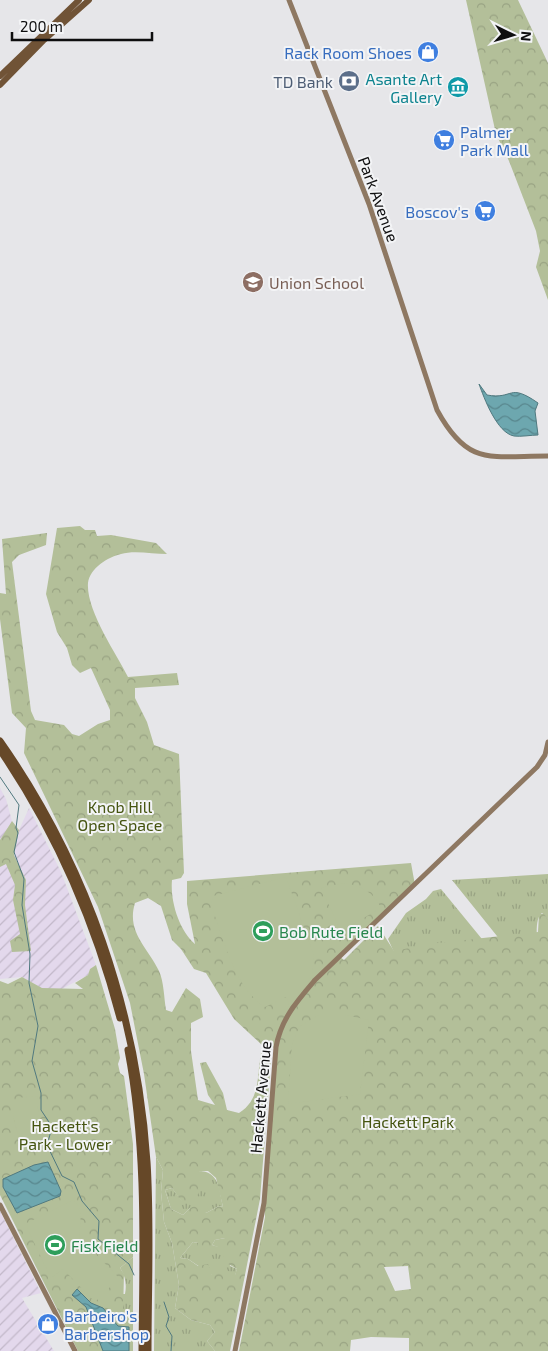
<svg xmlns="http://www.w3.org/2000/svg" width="548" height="1351" font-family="'Exo 2',sans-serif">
<defs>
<pattern id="industrial-furrows" width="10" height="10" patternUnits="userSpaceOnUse" patternTransform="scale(1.25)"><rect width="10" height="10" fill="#e3d8ec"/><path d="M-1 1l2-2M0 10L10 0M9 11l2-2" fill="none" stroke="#c2b8c9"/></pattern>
<pattern id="grass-tufts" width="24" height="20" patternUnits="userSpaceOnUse" patternTransform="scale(1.25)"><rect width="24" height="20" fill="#b3bf99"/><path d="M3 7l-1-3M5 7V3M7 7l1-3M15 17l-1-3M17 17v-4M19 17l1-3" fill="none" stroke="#99a383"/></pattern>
<pattern id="forest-crowns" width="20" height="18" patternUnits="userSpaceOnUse" patternTransform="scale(1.25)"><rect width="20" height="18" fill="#b3bf99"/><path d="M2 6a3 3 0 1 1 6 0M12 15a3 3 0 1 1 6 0" fill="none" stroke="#99a383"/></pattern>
<pattern id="water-waves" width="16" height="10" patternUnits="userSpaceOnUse" patternTransform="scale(1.25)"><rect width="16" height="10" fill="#6da7af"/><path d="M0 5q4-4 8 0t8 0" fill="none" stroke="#58868d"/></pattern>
</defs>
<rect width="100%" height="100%" fill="#e6e6e9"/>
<path fill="url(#industrial-furrows)" d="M0,788L6,799L12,821L19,830L29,808L61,872L96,965L90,969L88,975L60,990L43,989L22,977L0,979Z
M0,1211L41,1293L22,1298L54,1351H0Z"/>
<path fill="url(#grass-tufts)" d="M548,874V919L542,913C529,922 544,980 544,996C545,1014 545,1033 539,1049L519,1040L500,1048L470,1075L432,1012L411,990L388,939L406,913L426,899L433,891L441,889L513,977L521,966L452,880Z
M156,1157L163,1170L161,1192L164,1222L172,1243L179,1285L175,1308L191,1320L210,1325L215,1332L207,1341L215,1351H154Z
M198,1171C220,1171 219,1190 223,1207L219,1206L206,1213L190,1208L183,1215L171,1209L165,1190L172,1188L182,1201Z
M225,1238L230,1266L237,1269L235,1276L212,1275L188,1259L180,1258L193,1242L218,1247L212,1245L215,1240Z
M133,1257V1351H103L115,1294H125C127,1284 125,1275 120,1268Z"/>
<path fill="url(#forest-crowns)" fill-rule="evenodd" d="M466,0H518L548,63V300L536,267L540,251L536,231L509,161L496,134Z
M80,526L85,530H95L97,536L111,535L156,543L167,554C153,554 134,550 121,554C108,557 90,568 88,583C86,610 116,653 128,677L177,673L179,685L135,688V698L147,722L154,745L179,754L184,873L181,878L172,880C170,901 179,930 195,944L187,904V881L411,863L415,885L340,957L344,960L378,926L394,951L429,944L538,932L539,914H544L548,919V1351H409V1338L371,1337L351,1340L350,1351H239L265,1217L264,1203L275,1047L272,1048L260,1199L230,1351H215L207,1341L215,1332L210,1325L191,1320L175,1308L179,1285L172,1243L164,1222L161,1192L163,1170L156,1157L144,1074L130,1003L98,907L24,753L26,728L12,713L0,619V593L6,594L2,539L47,533L46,545L19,555L12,562L31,711L35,720L64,725L72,734L79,736L98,724L110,720V710L91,668L80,673L72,665L67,648L57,632L46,594L57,528ZM148,898L161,906L172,940L181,949L194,969L206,973L234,1019L263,1046C255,1070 264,1097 239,1113L227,1110L223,1093L206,1062L200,1063L208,1095L215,1105L198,1100L191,1051V1023L203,1017L200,999L186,988L172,1012L166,1010C164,998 164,982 159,971C148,948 126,932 135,903ZM199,1171H208L216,1178L223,1207L219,1206L206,1213L199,1204L190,1208L183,1215L171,1209L165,1190L172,1188L182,1202L194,1201L202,1187ZM225,1238L223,1261L237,1269L235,1275L218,1265L212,1275L208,1264L198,1266L188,1259L180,1258L193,1242L198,1243V1256L211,1255L218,1247L212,1245L215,1240ZM408,1266L411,1289L395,1291L384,1267Z
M12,821L19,830L14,855L26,880L25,905L31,951L12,952L10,941L20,934L13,900L15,885L6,864L0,867V840Z
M96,965L115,1029L120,1058L118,1064L120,1073L124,1076L133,1144V1257L120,1268L124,1274L122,1351H78L0,1195V981L8,984L22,977L42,988L83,989L75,983L88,975L90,969Z"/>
<path fill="#b3bf99" d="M286,877L314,956L312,976L287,1011L289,1003L286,997L265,1007C233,986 224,939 211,905L213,896Z
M344,883C361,886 374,892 381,908L341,931L321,888Z
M319,1015H345L369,1020L360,1094L288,1104L292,1045L299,1027Z
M37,1096L40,1135L19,1139L13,1116L16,1115V1098Z
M73,1200C84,1208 80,1225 79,1237L119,1278L95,1302L63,1269L51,1278L28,1230L27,1223Z"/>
<path fill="url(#water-waves)" stroke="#50797f" d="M479,384L487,395C514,400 508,382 538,403L535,411L538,435C531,435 521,437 514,436C497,433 484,398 479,384Z
M48,1162L61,1191L60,1196L17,1213L3,1187V1179L34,1165Z
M77,1289L91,1303L103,1308L118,1326L129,1327V1351H103L86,1307L72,1295Z"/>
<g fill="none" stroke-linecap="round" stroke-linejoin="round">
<path stroke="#50797f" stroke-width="1" d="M0,777L19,805L16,828L18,833L14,852L24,879L22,905L30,954L29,983L38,1026L32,1061L41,1093V1110L49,1122L51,1131L47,1145L62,1176L74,1182L82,1201L99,1221L98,1239L129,1264L134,1275
M164,1302L169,1317L166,1326L172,1336L171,1351"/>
<path stroke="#8e7862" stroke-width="5" d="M289,0L369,204L437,410C468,467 490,456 548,456
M0,1205L75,1351
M235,1351L264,1203L276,1047C281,1019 297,1001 315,980L537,767L545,755L548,742"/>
<path stroke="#705336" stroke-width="6" d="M0,76L79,0
M0,85L44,40L89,0"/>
<path stroke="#664828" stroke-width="7" d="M0,741C87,865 137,1011 147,1162C151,1224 148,1288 148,1351
M0,750C56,832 95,922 120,1018
M128,1050C147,1150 143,1250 142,1351"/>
</g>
<defs>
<g id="shop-disc" transform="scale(1.125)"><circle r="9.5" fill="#3f7fe0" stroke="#f3f4f6"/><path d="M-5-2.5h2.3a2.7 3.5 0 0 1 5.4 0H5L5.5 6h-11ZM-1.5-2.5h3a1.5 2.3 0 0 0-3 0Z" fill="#fff"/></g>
<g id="bank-disc" transform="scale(1.125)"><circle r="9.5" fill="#5c6f8a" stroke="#f3f4f6"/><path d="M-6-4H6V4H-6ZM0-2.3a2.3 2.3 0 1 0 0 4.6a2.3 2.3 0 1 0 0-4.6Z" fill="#fff"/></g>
<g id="museum-disc" transform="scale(1.125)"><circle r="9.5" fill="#0f9aa8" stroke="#f3f4f6"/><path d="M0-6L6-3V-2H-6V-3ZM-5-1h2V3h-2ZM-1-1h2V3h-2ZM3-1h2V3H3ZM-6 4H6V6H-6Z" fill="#fff"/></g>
<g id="supermarket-disc" transform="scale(1.125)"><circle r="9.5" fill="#3f7fe0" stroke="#f3f4f6"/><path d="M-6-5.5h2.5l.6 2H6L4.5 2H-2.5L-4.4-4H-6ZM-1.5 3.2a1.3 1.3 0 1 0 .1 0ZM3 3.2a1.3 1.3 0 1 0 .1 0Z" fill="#fff"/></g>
<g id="school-disc" transform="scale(1.125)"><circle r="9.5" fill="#8d6e63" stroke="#f3f4f6"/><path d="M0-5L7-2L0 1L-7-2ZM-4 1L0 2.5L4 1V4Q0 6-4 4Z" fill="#fff"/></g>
<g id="stadium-disc" transform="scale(1.125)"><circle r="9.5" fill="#2e9e5b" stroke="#f3f4f6"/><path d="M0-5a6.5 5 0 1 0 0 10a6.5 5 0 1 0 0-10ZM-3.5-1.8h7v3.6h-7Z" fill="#fff"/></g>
</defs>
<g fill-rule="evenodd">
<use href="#shop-disc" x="428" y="52"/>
<use href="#bank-disc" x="349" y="81"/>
<use href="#museum-disc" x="458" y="87"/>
<use href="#supermarket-disc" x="444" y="140"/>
<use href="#supermarket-disc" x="485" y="211"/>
<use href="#school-disc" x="253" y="282"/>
<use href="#stadium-disc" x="263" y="931"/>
<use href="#stadium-disc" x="55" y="1245"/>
<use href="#shop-disc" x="48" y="1324"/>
</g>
<g text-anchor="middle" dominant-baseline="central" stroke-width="4" stroke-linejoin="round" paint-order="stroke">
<g font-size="16" fill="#366cbe" stroke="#f3f4f6" text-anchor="end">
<text x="412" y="52">Rack Room Shoes</text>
<text x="460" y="131" text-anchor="start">Palmer<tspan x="460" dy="18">Park Mall</tspan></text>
<text x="469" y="211">Boscov's</text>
<text x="64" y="1315" text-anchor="start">Barbeiro's<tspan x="64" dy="18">Barbershop</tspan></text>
</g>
<g font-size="16" fill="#0d838f" stroke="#f3f4f6" text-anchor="end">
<text x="442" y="78">Asante Art<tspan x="442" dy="18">Gallery</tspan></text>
</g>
<g font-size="16" fill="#4e5e75" stroke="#f3f4f6" text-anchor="end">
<text x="333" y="81">TD Bank</text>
</g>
<g font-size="16" fill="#0e0e0f" stroke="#f3f4f6">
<text transform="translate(379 199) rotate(70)">Park Avenue</text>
<text transform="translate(260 1097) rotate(-85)">Hackett Avenue</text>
</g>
<g font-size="16" fill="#785e54" stroke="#f3f4f6" text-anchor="start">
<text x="269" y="282">Union School</text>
</g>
<g font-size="16" fill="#465511" stroke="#f3f4f6">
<text x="120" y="806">Knob Hill<tspan x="120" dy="18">Open Space</tspan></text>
<text x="408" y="1121">Hackett Park</text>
<text x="65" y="1125">Hackett's<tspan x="65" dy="18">Park - Lower</tspan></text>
</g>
<g font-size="16" fill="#27864d" stroke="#f3f4f6" text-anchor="start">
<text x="279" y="931">Bob Rute Field</text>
<text x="71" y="1245">Fisk Field</text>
</g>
</g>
<g transform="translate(513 35) rotate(95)" stroke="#f3f4f6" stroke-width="4" paint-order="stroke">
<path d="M0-4L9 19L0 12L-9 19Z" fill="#0e0e0f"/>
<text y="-8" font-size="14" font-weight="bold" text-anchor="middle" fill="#0e0e0f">N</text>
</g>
<path d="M12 32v8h140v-8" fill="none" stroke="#0e0e0f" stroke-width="2.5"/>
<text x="20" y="32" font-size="15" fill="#0e0e0f" stroke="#f3f4f6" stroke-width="4" paint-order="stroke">200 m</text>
</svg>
